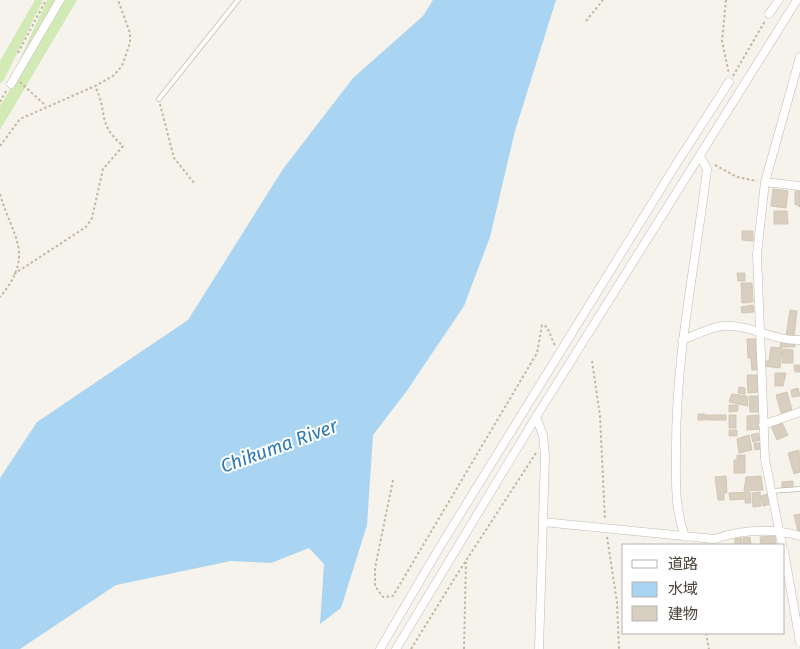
<svg xmlns="http://www.w3.org/2000/svg" width="800" height="649" font-family="'Fira Sans','Noto Sans JP',sans-serif">
<rect width="100%" height="100%" fill="#f6f3ec"/>
<path fill="#d2eab5" d="M35,0H43L4,80L0,84V61Z
M47,0H56L23,57L20,59Z
M64,0H77L0,130V106Z"/>
<path fill="#a9d4f2" d="M433,0H556L515,131L490,237L464,306L406,392L373,435L367,525L341,608L320,624L324,564L309,548L271,563L231,561L116,585L20,649H0V478L37,422L188,320L283,169L353,78L423,16Z"/>
<path fill="#d8cfc1" stroke="#d3c7b4" d="M773,189L788,191L786,208L771,206Z
M795,191H800V207L795,204Z
M774,211H787L788,224H774Z
M742,231H753V241L742,240Z
M737,273H745V281H738Z
M741,283H752L753,302L742,303Z
M753,305L754,312L742,313L741,307Z
M790,310L797,311L794,337L786,336Z
M747,339H756L757,370H752L751,358H748Z
M781,342H795V347H780Z
M771,347L782,348L780,368L763,366V361H769Z
M783,349L793,350V363H782Z
M794,365H800V372H795Z
M775,373H786L783,386H775Z
M747,375H757L758,392L748,393Z
M739,387L745,388V394L738,393Z
M798,388L800,396L792,397L791,390Z
M787,392L792,410L781,413L776,395Z
M732,394L747,396L748,406L729,402Z
M749,396H759V412H750Z
M729,405H738V411L729,412Z
M698,414H705V420H698Z
M706,415H726V420H706Z
M729,415H736V428H729Z
M759,415L760,429L747,430V416Z
M781,421L788,435L777,440L771,426Z
M729,430H737V436H729Z
M758,433L760,440L753,442L751,435Z
M749,435L752,450L739,453L737,439Z
M754,443H760V449L755,450Z
M799,450L800,472L794,474L788,453Z
M737,455H745V473H734V460H737Z
M726,476L727,493H724V500H718L715,477Z
M761,476L763,490L744,491L746,477Z
M793,481V487L782,488V482Z
M750,492L751,503H745V499L730,500L729,493Z
M760,492L761,506L753,507L752,493Z
M768,494L770,504L763,506L761,496Z
M800,514V531H798L794,515Z
M775,536L776,545H761L760,537Z
M750,537L751,544L744,545L743,538Z
M735,538H742V544L735,545Z"/>
<g fill="none" stroke-linecap="round" stroke-linejoin="round">
<g stroke="#c2bbae" stroke-width="5.5">
<path id="lane" d="M159,99L238,0
M772,491L800,489"/>
</g>
<g stroke="#c2bbae" stroke-width="9">
<path id="street" d="M769,14L779,0
M11,84L60,0
M765,182L800,186
M682,340C694,336 710,327 723,326C750,324 773,341 800,340
M536,417L543,435L545,456L539,649
M763,425L800,412
M543,522L714,539C742,530 772,528 800,536
M685,537C674,506 676,479 676,447C676,353 696,262 707,169L700,156
M782,545L765,459L757,254L765,182L800,57
M784,551L800,642
M380,649L438,550L675,166L729,82
M396,649L536,417L797,0"/>
</g>
<path stroke="#c4b79f" stroke-width="2" stroke-dasharray="2.5 2.5" stroke-linecap="butt" d="M726,0L722,41L729,74
M586,21L603,0
M18,53L46,0
M733,76L765,21
M20,82L46,106
M0,102L6,91
M160,104L174,158L195,184
M0,146L20,119L95,86L113,76L122,66L130,43V33L118,0
M715,165L737,177L757,181
M0,194C12,237 36,254 0,297
M14,274L86,227L92,218L103,169L123,146C96,122 109,115 95,86
M592,361L600,416L605,520
M393,480L375,568V586L383,597L393,596L537,353L542,325L547,327L555,346
M607,537L617,602L619,649
M706,633L709,649
M411,649L456,576L536,453
M464,649L466,562"/>
<use href="#lane" stroke="#fff" stroke-width="4"/>
<use href="#street" stroke="#fff" stroke-width="8"/>
</g>
<g text-anchor="middle" dominant-baseline="central" stroke-width="4" stroke-linejoin="round" paint-order="stroke">
<g font-size="19" font-style="italic" fill="#2e7ab2" stroke="#fff">
<text transform="translate(279 446) rotate(-20)">Chikuma River</text>
</g>
</g>
<rect x="622" y="544" width="162" height="90" fill="#ffffff" stroke="#b7b4b0"/>
<rect x="632" y="560" width="25" height="8" fill="#ffffff" stroke="#b7b4b0"/>
<text x="668" y="569" font-size="15" fill="#4b4439">道路</text>
<rect x="632" y="582" width="25" height="15" fill="#a9d4f2" stroke="#b7b4b0"/>
<text x="668" y="594" font-size="15" fill="#4b4439">水域</text>
<rect x="632" y="606" width="25" height="15" fill="#d8cfc1" stroke="#b7b4b0"/>
<text x="668" y="619" font-size="15" fill="#4b4439">建物</text>
</svg>
